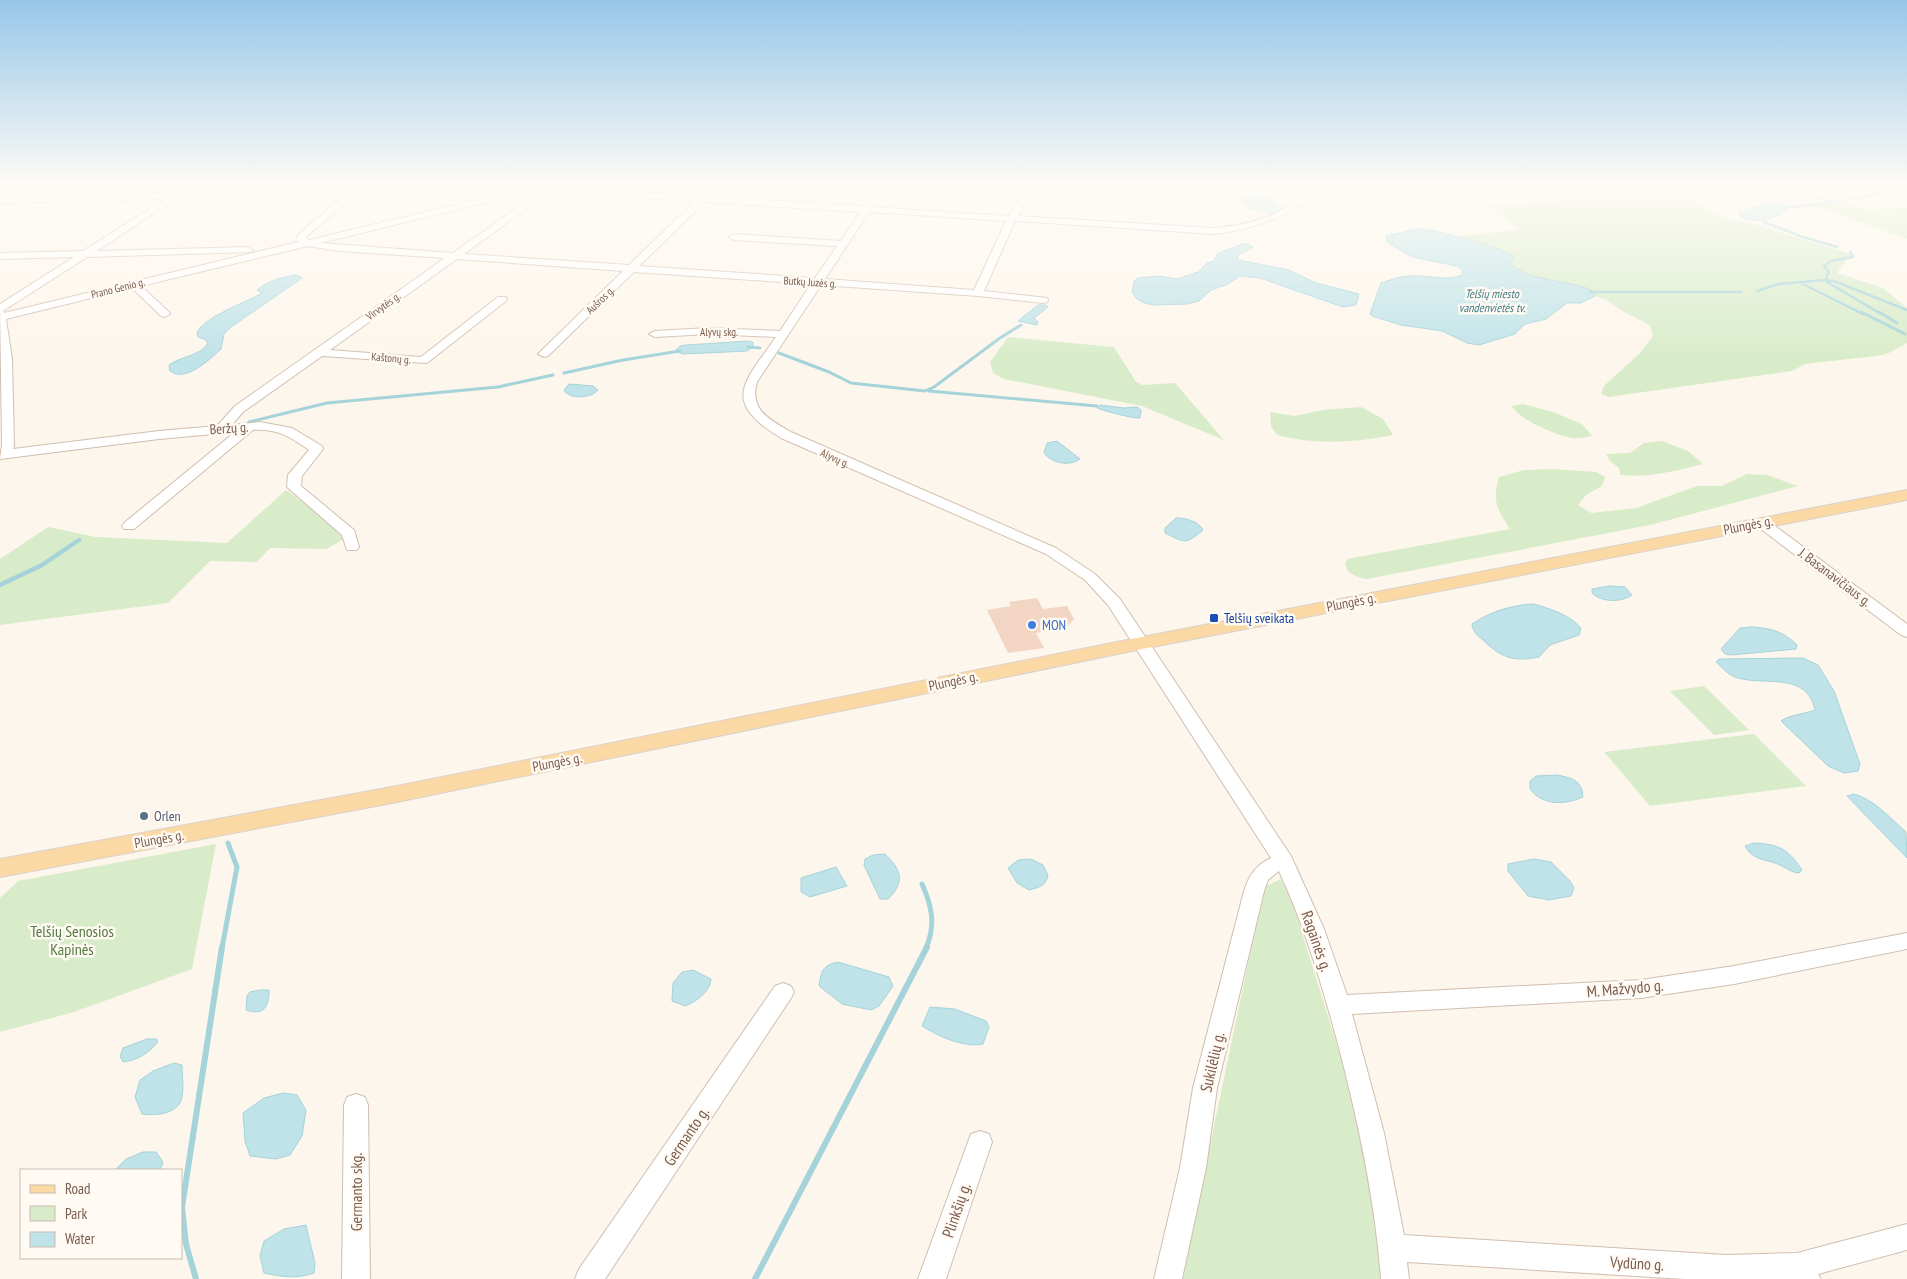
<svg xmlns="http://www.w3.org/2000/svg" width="1907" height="1279" font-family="'PT Sans Narrow',sans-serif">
<rect width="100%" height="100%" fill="#fdf6ec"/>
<path fill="#d8ecc9" d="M1727,183H1771L1796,197L1748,190Z
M1669,189L1726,219L1747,222L1851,254L1837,273L1883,288L1907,308V343L1891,352L1883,355L1805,364L1792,371L1608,397L1601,394L1604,386L1639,354L1653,336L1650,325L1624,312L1606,300L1595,296L1594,292C1568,285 1531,280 1510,264L1514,256L1510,254L1458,237L1520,229L1489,207L1492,206L1555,202Z
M1845,202L1869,210L1907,207V239L1813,206Z
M1008,337L1114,347L1136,382L1143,385L1175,383L1224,440L1142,406L1004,379L993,373L990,362Z
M1523,404L1553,412L1582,424L1592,436C1586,437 1578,439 1572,438C1557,436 1518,419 1512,406Z
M1361,407L1383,419L1393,435C1354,443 1316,445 1277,435L1271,426L1270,412L1294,416L1323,410Z
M1662,441L1688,451L1703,464C1677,471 1647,478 1620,475L1619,468L1610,461L1606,454L1630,453L1644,443Z
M1554,469L1596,472L1605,477L1602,486L1586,495L1578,505L1591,513L1636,508L1697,486H1722L1747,474L1767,475L1798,486L1650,525L1367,579C1356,577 1349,575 1345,565L1347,559L1510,529C1497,508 1492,502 1499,477L1524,470Z
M286,490L337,527L344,539L326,549L270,548L257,562L210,561L168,603L0,625V559L48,527L96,537L227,543Z
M1704,686L1749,730L1714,735L1670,691Z
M1754,734L1806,786L1650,806L1604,752Z
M216,844L192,969L74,1012L0,1032V898L18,881Z
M1281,879L1294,907L1341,1058L1362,1151L1382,1265L1383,1279H1182L1264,887Z"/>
<path fill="#bfe3e8" stroke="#a5d3da" d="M1250,195C1264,195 1275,197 1282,210L1273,215L1249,208L1240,202L1239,199Z
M1768,203H1775L1789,208C1776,219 1754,225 1739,216V213Z
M1418,229C1439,230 1496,246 1514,256L1510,264C1535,284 1567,278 1595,292V296L1581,303H1567L1546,319L1525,324L1515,334L1479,345L1467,343L1442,331L1401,325L1372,316L1370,314L1381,283C1393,279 1404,275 1417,276C1432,276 1447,281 1462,275V270L1457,266L1412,257L1387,242L1386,236L1390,235Z
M1246,243L1253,247L1238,255V260L1289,270L1316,283L1359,294L1356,305L1343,307L1260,278L1240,276L1226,285L1211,290L1199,301L1187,304L1154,305L1144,303L1137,299L1132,292L1134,281L1138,278L1159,276L1177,279L1198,272L1207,263L1214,261L1218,253Z
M297,275L302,278L231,327L224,334L221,349C210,359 186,383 170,371L169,365C181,356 201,356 208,343L204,339L198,337L197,333C203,317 247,302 262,293L257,290C269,280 282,277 297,275Z
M1038,305H1046L1048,307L1034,318L1038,322L1037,325L1018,321Z
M748,341L753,342V347L747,351L683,354L675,351L680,346L686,345Z
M569,384L593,386L598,390C592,398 569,400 564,390Z
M1100,405L1124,408L1137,407L1141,410L1140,418C1135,419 1104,411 1097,408Z
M1057,441L1080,459C1069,467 1052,463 1044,453L1047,443Z
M1176,518C1186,518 1198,521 1203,530C1185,545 1186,543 1165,533V528Z
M1609,586L1625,587L1632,595C1621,603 1601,602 1592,593V589Z
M1533,604C1549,608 1570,615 1581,628L1579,635L1550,645L1539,657C1514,662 1501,658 1483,640C1477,635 1473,632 1472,624C1489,612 1512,605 1533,604Z
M1751,627C1770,628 1783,631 1797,645L1796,649L1731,655L1725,654L1721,649L1740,628Z
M1803,658L1818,665L1834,691L1860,764L1858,771L1844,773L1828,766L1781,721C1789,715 1804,714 1815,710C1807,671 1765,686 1738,678C1729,676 1723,668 1716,662L1719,659Z
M1557,775C1572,778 1582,780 1583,797C1565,805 1543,806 1530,789V781L1536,776Z
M1854,794C1875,800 1890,818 1906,832L1907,858L1847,796Z
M1754,843C1779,844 1788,849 1802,870L1799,873C1791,872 1788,869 1780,865C1767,859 1753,861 1745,846Z
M885,854C901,870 906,881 888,899H880L864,865L865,859L873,855Z
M1031,859L1043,865L1048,875C1046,886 1040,887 1029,890L1017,883L1008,868L1018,860Z
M1534,859L1551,862L1570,881L1574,888L1571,896L1549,900L1528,896L1508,871V864Z
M836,867L847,886L810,897L801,892V878Z
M838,962L889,977L893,986L879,1006L871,1010L842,1004L819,986C821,971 823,965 838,962Z
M693,970L711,979C710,992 696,1002 685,1006L672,1001L673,983L682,972Z
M260,990H269C269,1007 264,1016 246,1010L247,996L250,992Z
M930,1007L955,1009L986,1021L989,1027L983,1044C963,1048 938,1036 922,1026Z
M147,1039H156L158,1042C149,1053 138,1060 123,1062L120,1056L123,1048Z
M174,1063L182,1065C182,1075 184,1087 182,1097C179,1114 156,1116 142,1114L135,1097L140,1080L153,1071Z
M283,1093L297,1095L306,1110L302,1136L290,1155L276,1159L250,1156L245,1141L243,1113L264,1098Z
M143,1152H156L163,1162L160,1170H115L126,1159Z
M306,1225L315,1263L314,1273C298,1279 281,1277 264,1273L260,1256L264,1241L284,1229Z"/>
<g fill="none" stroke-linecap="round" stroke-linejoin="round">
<path stroke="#a5d3da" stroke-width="2.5" d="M1785,183L1804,190
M1832,203L1897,190
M1783,208L1832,203L1809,192
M1764,222L1800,236L1837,247
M1825,280L1834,281L1907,310
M1799,282L1863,314
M1827,282L1881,314
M1757,291L1779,284L1825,280L1829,272L1824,266L1831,261L1853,257L1850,252
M1590,292H1741"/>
<path stroke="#a5d3da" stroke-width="3" d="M1861,312L1905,334
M1879,312L1897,323
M748,347L760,348
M779,353L829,372L851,383L925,391L934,387L1000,338L1021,325
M564,373L623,360L680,351
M929,391L1097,406
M249,422L327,403L498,387L553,375"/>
<path stroke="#a5d3da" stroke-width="4.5" d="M0,585L42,565L79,540"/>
<path stroke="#a5d3da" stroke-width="5" d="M922,884C932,906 936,925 926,948
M222,948L237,867L228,843"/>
<path stroke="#a5d3da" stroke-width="6" d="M196,1279L186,1244L182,1207L222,947
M755,1279L927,947"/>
</g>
<path fill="#f3d5c3" d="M1037,598L1043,609L1067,606L1074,619L1066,628L1036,633L1044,648L1008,653L987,610L1011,606L1009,602Z"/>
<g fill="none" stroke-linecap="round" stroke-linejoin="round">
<g stroke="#d1beb0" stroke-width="2">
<path id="minor" d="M189,183H199L185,193L352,189L359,183H368L362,189L508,185L512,188L508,191L356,194L307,236L306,239L309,240L546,183L558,187L700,196L714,183H723L710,197L864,206L880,183H888L872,207L1009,216L1027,183H1035L1018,216L1213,228C1234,226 1254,223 1274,214C1292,206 1316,183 1335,183C1330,189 1321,194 1313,198C1281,219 1251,230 1213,234L1015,221L984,291L1047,298L1048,300L1047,302L1043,303L978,296L821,285L757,382C749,410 770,420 791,432L1056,548L1095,574L1120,599L1291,856L1324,929L1347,995L1641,980L1734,966L1907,933V949L1734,984L1641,998L1352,1014L1384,1133L1404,1235L1726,1255L1797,1253L1907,1224V1250L1818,1274L1821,1279H1685L1407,1262L1409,1279H1381C1375,1199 1358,1121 1338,1044C1322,985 1305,927 1279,871L1268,880L1264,891L1217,1088L1206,1168L1182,1279H1154L1180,1168L1193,1088L1244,891C1249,875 1256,865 1271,858L1108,605L1085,580L1046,554L781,438C721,401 743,384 776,337L709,334L655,337L649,334L655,331L709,328L780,331L811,284L634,272L548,356L544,357L538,354L540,352L623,271L457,259L330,350L421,357L498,297H506L507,299L506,301L427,363L322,356L243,412L232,425L260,422L292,428L322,446L323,449L302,476L301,486L354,530L359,547L357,550H347L342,535L287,487L288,475L309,450C291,437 276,428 253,430L134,529H124L122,526L124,523L235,432L159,439L0,459L2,445L0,304L74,257L0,259V253L83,251L165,199L0,203V197L173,193ZM539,190H542L453,253L320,243ZM551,191L558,193L695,201L629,265L464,254ZM345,194L300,233L296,240L298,242L4,313L3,311L87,257L251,252L253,250L248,247L97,251L177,198ZM705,202L860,212L841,241L734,234L729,237L734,240L837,246L815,278L639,266ZM869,212L1006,221L974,290L825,279ZM308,246L339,251L445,258L235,406L217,426L159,431L13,449L14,445L12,359L6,319L132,288L161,316L165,317L170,314L169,312L141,286Z
M1762,519L1767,520L1907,624V637L1901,635L1757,526L1755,523L1757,520Z
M783,983L791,986L794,992L791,998L605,1279H575L579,1269L775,986Z
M356,1094L365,1097L368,1105L370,1279H342L344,1105L347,1097Z
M980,1131L989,1134L992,1142L946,1279H918L968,1142L971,1134Z"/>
</g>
<g stroke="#dad1cd" stroke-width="2">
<path id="major" d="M5,183H18L0,193V186Z
M1907,490V500L1142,649L392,803L0,877V859L392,787L1142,637Z"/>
</g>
<use href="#minor" fill="#fff" fill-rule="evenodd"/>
<use href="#major" fill="#fbd9a5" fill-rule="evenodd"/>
</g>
<linearGradient id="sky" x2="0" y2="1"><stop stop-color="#97c7e8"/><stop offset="0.51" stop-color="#fefbf6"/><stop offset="1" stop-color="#fefbf6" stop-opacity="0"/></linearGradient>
<rect width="1907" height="362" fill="url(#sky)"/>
<rect fill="#1a4fb4" stroke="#fffaf3" stroke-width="2" x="1209" y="613" width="10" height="10" rx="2.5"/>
<circle fill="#3f7fe0" stroke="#fffaf3" stroke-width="2" cx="1032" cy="625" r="5"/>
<circle fill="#5c6f8a" stroke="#fffaf3" stroke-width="2" cx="144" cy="816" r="5"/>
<g text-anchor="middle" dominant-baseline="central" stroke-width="5" stroke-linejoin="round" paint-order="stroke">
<g font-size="11" fill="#7a5c4d" stroke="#fffaf3">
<text transform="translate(810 282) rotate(4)">Butkų Juzės g.</text>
<text transform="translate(118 288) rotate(-14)">Prano Genio g.</text>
<text transform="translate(600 300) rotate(-44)">Aušros g.</text>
<text transform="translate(383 306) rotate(-36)">Virvytės g.</text>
<text x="719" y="332">Alyvų skg.</text>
<text transform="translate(391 358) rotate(5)">Kaštonų g.</text>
<text transform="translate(835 458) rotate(24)">Alyvų g.</text>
</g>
<g font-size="12" font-style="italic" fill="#437c86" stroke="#fffaf3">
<text x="1492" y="293">Telšių miesto<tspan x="1492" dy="14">vandenvietės tv.</tspan></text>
</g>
<g font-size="14" fill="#7a5c4d" stroke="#fffaf3">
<text transform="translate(229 428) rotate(-4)">Beržų g.</text>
<text transform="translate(1748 525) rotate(-11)">Plungės g.</text>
<text transform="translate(1835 577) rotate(37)">J. Basanavičiaus g.</text>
<text transform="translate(1351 602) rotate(-11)">Plungės g.</text>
<text transform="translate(953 681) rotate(-12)">Plungės g.</text>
<text transform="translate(557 762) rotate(-11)">Plungės g.</text>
<text transform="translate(159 839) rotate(-10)">Plungės g.</text>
</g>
<g font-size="14" fill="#164399" stroke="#fffaf3" text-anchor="start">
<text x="1224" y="618">Telšių sveikata</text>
</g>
<g font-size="14" fill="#366cbe" stroke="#fffaf3" text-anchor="start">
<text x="1042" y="625">MON</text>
</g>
<g font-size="14" fill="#4e5e75" stroke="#fffaf3" text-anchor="start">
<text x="154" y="816">Orlen</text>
</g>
<g font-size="16" fill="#537a41" stroke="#fffaf3">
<text x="72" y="931">Telšių Senosios<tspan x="72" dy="18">Kapinės</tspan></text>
</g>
<g font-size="16" fill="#7a5c4d" stroke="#fffaf3">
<text transform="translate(1317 941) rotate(71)">Ragainės g.</text>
<text transform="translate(1625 988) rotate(-5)">M. Mažvydo g.</text>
<text transform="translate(1212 1062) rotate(-77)">Sukilėlių g.</text>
<text transform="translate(686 1136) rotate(-56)">Germanto g.</text>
<text transform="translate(356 1192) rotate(-90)">Germanto skg.</text>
<text transform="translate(956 1210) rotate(-71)">Plinkšių g.</text>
<text transform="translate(1637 1263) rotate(3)">Vydūno g.</text>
</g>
</g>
<rect x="20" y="1169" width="162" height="90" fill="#fffaf3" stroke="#cabbb1"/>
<rect x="30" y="1185" width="25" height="8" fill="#fbd9a5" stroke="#cabbb1"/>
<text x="65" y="1194" font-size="15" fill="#7a5c4d">Road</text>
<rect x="30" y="1206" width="25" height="15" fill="#d8ecc9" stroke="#cabbb1"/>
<text x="65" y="1219" font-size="15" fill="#7a5c4d">Park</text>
<rect x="30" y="1232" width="25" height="15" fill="#bfe3e8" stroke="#cabbb1"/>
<text x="65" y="1244" font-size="15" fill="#7a5c4d">Water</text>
</svg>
